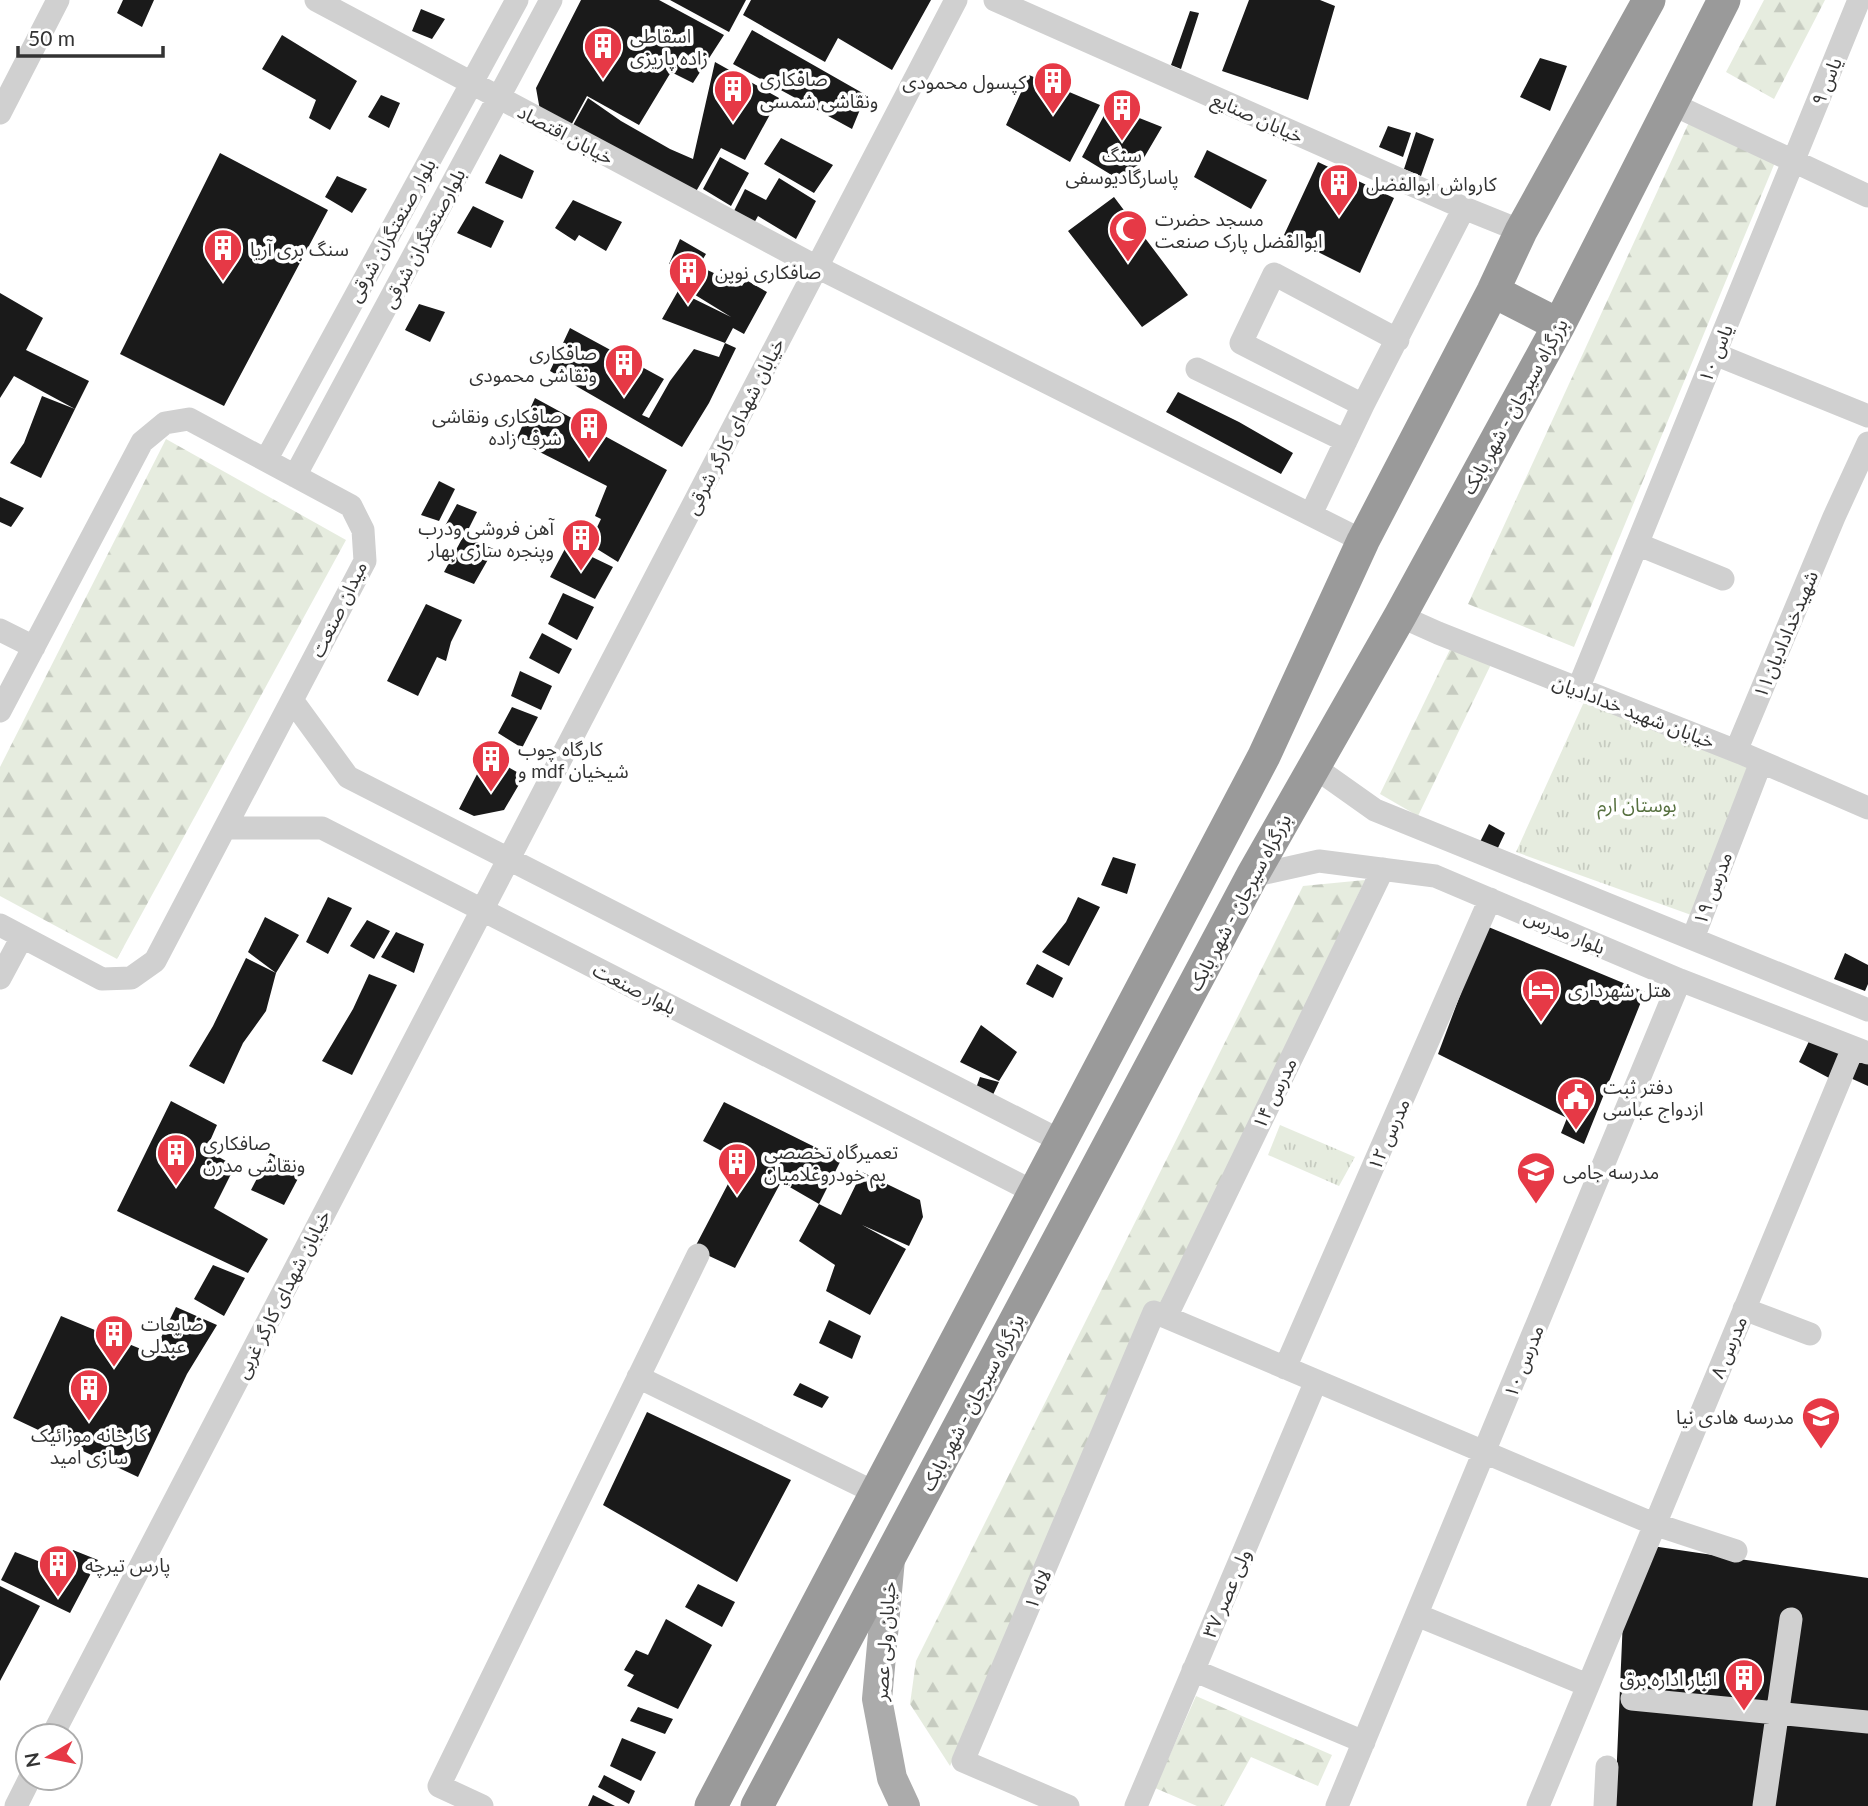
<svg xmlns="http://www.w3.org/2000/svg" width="1868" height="1806" font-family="Lato,'Noto Sans Arabic',sans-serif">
<defs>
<pattern id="grass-tufts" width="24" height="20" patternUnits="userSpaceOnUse" patternTransform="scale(1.75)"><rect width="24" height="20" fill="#e6ecdf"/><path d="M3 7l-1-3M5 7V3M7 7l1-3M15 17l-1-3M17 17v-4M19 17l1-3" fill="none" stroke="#c6cbc0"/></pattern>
<pattern id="forest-firs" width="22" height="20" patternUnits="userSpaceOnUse" patternTransform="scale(1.75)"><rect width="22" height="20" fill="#e6ecdf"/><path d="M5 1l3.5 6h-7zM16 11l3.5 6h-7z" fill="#c6cbc0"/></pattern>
</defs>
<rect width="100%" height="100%" fill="#fff"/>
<path fill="url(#grass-tufts)" d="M1588,693L1752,754L1694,916L1516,852Z
M1280,1125L1355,1157L1339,1186L1268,1155Z"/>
<path fill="url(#forest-firs)" d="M1764,0H1825L1774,99L1726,72Z
M1691,118L1776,160L1574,647L1468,604Z
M166,439L346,540L117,959L0,896V767Z
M1457,635L1495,656L1418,816L1380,794Z
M1365,880L1172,1289L950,1766L910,1704L916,1661L1303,886Z
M1196,1696L1332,1755L1318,1786L1251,1757L1224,1806H1197L1155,1788Z"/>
<path fill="#1a1a1a" d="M123,0H154L142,27L117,13Z
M581,0H659L724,35L693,83L671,72L639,125L587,96L568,131L541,116L536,88Z
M670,0H746L729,32Z
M751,0H931L892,70L838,38L825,62L743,15Z
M1249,0H1320L1335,6L1308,100L1222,71Z
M421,9L445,19L432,39L412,31Z
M1190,11L1199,13L1181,69L1171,65Z
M752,30L866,95L852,129L733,64Z
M282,35L357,81L330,130L309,118L316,100L262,69Z
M1540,58L1567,66L1550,111L1520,97Z
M715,62L779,98L745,160L721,148L694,195L572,127L588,98L621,121L670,149L693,159Z
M1029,75L1100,105L1070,162L1006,125Z
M381,95L400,103L389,128L368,117Z
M1109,106L1162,127L1128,185L1082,157Z
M1388,126L1411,133L1403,157L1379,147Z
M1416,132L1434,139L1421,176L1404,169Z
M781,138L833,165L814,193L764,164Z
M1207,150L1267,180L1251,209L1194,177Z
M220,153L328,210L224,406L120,354Z
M500,154L534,171L522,199L485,183Z
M720,157L749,173L731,206L703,189Z
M1318,162L1394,198L1360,273L1284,235Z
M337,176L367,189L352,213L325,197Z
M779,178L816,201L796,239L758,216L753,225L732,215L745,189L766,200Z
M1114,197L1188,295L1142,327L1068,231Z
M573,200L622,222L606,251L579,235L575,241L555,228Z
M473,206L504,221L491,248L457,233Z
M680,239L706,254L692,277L669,264Z
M703,268L742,286L746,280L767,292L744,334L733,328L725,343L662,319L678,291L731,317L692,293Z
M0,293L43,318L26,350L89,381L75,409L14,376L0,398Z
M419,304L445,312L430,342L405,330Z
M570,328L664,379L642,415L649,418L670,381L694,349L719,357L725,343L736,348L709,403L682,447L550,371Z
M1178,392L1239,422L1293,453L1281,474L1166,412Z
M42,396L75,409L41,478L10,463L24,443Z
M535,398L667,470L618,562L589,544L601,519L595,516L607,486L516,440Z
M439,481L455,489L439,521L421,515Z
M0,497L24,508L11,527L0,522Z
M457,504L477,512L466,534L445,526Z
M463,537L494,549L474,584L444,572Z
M567,545L613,567L595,599L550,577Z
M563,593L594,607L577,640L548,624Z
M426,604L462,620L451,642L446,661L437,657L418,696L387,681Z
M542,633L572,649L559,674L529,658Z
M520,671L552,686L541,710L511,696Z
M512,707L538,717L522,748L498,733Z
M487,755L524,776L504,810L474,816L459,809Z
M1489,824L1505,833L1496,852L1479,844Z
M1113,857L1136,864L1127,894L1101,885Z
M328,897L352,908L328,954L306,942Z
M1078,897L1100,907L1069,966L1042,952L1066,922Z
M265,917L299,935L276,973L248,952Z
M367,920L390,931L374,959L350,946Z
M1486,926L1645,992L1584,1144L1561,1133L1567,1118L1438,1054Z
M396,932L424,944L414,973L381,957Z
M1845,953L1868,965V984L1865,991L1834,979Z
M246,958L276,973L266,1011L243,1043L224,1084L189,1066L213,1026Z
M1037,964L1063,978L1053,998L1026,984Z
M369,974L397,985L352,1075L322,1061L353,1009Z
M981,1025L1017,1052L999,1081L960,1062Z
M1811,1037L1844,1050L1831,1079L1799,1062Z
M1856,1057L1868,1062V1086L1846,1076Z
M980,1077L999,1082L991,1099L975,1091Z
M171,1101L217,1125L206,1150L235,1166L214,1208L268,1239L248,1273L117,1211Z
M724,1102L841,1160L819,1204L781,1182L735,1268L694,1249L740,1161L703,1141Z
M270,1153L303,1169L284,1205L251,1190Z
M862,1172L920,1200L923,1217L909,1246L862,1225L906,1249L870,1315L826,1291L835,1265L799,1241L819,1204L841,1215Z
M213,1265L245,1278L224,1316L194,1299Z
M176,1307L217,1325L187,1374L138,1477L13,1418L61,1316L153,1354Z
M829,1320L861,1336L852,1359L819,1343Z
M800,1383L829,1397L822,1408L793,1395Z
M647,1412L791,1480L737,1582L603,1505Z
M1652,1546L1868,1578V1806H1615L1623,1618Z
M73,1550L98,1560L70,1613L1,1580L15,1552L61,1570Z
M698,1584L735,1602L722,1627L685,1607Z
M0,1586L40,1606L0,1681Z
M666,1619L712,1645L678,1709L627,1686L634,1675L624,1670L636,1650L648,1655Z
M638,1707L673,1719L665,1734L630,1721Z
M622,1738L656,1752L641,1781L610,1766Z
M604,1775L635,1791L629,1804L598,1787Z
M593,1795L615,1806H588Z"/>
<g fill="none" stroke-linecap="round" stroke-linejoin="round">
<path stroke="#d0d0d0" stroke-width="23" d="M316,0L817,267L1363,541
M995,0L1464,208L1521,231
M1672,104L1868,196
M0,113L58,0
M1715,354L1868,416
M1197,369L1346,441
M1363,405L1241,343L1274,274L1398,340
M266,460L517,0
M295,476L551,0
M1311,514L1363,405L1464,208
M1637,544L1723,579
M1400,616L1438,633L1741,753L1868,808
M0,630L34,647
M1578,689L1859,0
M292,700L348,777L1061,1141
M0,711L142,442L165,423L189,419L351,506L363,530L365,561L155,961L131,978L102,979L0,925
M1736,751L1834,517L1868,443
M1313,766L1375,810L1868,1010
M225,828H322L1034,1192
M1252,876L1319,861L1435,876L1680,980L1868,1053
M1693,938L1761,762
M0,978L22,937
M1744,1309L1810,1334
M1166,1317L1383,869
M1285,1368L1490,899
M638,1377L876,1493
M1417,1615L1587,1685
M1193,1670L1364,1742
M1632,1699L1868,1722
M52,1736L956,0
M16,1806L30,1778
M482,1806L439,1786L698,1255
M1068,1806L963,1761L1154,1312L1654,1524L1736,1551
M1136,1806L1316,1381
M1337,1806L1680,980
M1538,1806L1853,1048
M1605,1806L1607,1767
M1764,1806L1791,1619"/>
<path stroke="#ababab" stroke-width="30" d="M890,1559L877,1699L892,1778L905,1806"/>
<path stroke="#9a9a9a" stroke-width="33" d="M1493,291L1559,325
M711,1806L1264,756L1363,541L1493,291L1521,231L1649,0
M757,1806L1252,876L1400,616L1559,325L1724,0"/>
</g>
<defs>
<g id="building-pin" transform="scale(2.0125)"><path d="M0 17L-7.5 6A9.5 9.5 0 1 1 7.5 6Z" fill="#e63946" stroke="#fff"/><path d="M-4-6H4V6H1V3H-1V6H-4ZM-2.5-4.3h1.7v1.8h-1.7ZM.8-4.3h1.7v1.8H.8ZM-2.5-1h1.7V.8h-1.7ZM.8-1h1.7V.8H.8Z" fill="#fff"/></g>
<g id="mosque-pin" transform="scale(2.0125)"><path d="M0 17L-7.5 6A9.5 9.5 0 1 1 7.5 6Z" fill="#e63946" stroke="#fff"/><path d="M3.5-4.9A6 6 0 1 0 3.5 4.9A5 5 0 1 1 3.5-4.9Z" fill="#fff"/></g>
<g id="hotel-pin" transform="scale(2.0125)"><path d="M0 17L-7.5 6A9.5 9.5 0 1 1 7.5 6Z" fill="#e63946" stroke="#fff"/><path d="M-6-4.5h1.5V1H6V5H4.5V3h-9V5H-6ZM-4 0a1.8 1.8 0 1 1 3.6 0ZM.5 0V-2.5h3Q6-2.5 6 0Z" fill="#fff"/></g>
<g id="civic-pin" transform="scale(2.0125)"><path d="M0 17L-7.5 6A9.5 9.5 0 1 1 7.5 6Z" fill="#e63946" stroke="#fff"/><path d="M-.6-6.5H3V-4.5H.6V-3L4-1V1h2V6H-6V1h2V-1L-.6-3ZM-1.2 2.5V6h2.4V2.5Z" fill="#fff"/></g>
<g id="school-pin" transform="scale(2.0125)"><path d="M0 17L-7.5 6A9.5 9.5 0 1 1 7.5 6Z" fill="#e63946" stroke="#fff"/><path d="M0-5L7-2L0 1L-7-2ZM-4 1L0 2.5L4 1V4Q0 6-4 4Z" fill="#fff"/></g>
</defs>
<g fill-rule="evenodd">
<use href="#building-pin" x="603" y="46"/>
<use href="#building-pin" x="1053" y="81"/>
<use href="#building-pin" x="733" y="89"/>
<use href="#building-pin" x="1122" y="108"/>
<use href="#building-pin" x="1339" y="183"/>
<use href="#mosque-pin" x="1128" y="229"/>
<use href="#building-pin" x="223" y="248"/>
<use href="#building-pin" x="688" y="271"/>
<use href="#building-pin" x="624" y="363"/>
<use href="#building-pin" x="589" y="426"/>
<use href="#building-pin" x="581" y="538"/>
<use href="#building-pin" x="491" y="759"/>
<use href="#hotel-pin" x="1541" y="989"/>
<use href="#civic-pin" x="1576" y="1097"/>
<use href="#building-pin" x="176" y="1153"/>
<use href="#building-pin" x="737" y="1162"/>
<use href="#school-pin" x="1536" y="1171"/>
<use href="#building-pin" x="114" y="1334"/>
<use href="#building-pin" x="89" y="1388"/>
<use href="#school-pin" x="1821" y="1416"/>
<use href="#building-pin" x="58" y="1564"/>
<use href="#building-pin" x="1744" y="1678"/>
</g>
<g text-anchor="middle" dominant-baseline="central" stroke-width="7" stroke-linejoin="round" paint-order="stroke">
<g font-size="19" fill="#333" stroke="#fff" text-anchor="start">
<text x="630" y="35">اسقاطی<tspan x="630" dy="22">زاده پاریزی</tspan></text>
<text x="760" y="78">صافکاری<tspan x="760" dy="22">ونقاشی شمسی</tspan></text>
<text x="1026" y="81" text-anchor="end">کپسول محمودی</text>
<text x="1122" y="154" text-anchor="middle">سنگ<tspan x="1122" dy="22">پاسارگادیوسفی</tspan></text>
<text x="1366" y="183">کارواش ابوالفضل</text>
<text x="1155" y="218">مسجد حضرت<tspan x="1155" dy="22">ابوالفضل پارک صنعت</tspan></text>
<text x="250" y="248">سنگ بری آریا</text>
<text x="715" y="271">صافکاری نوین</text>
<text x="597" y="352" text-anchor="end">صافکاری<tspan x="597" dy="22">ونقاشی محمودی</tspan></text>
<text x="562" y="415" text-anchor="end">صافکاری ونقاشی<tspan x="562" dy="22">شرف زاده</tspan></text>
<text x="554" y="527" text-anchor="end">آهن فروشی ودرب<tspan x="554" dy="22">وپنجره سازی بهار</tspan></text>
<text x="518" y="748">کارگاه چوب<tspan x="518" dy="22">و mdf شیخیان</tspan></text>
<text x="1568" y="989">هتل شهرداری</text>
<text x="1603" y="1086">دفتر ثبت<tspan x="1603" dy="22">ازدواج عباسی</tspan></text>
<text x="203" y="1142">صافکاری<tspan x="203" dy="22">ونقاشی مدرن</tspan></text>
<text x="764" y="1151">تعمیرگاه تخصصی<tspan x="764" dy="22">بم خودروغلامیان</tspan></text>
<text x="1563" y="1171">مدرسه جامی</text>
<text x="141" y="1323">ضایعات<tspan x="141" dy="22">عبدلی</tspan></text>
<text x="1794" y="1416" text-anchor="end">مدرسه هادی نیا</text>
<text x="89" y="1434" text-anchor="middle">کارخانه موزائیک<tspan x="89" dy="22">سازی امید</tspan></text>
<text x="85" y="1564">پارس تیرچه</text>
<text x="1717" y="1678" text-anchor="end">انبار اداره برق</text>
</g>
<g font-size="19" fill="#333" stroke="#fff">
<text transform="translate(1826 81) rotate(-68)">یاس ۹</text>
<text transform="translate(1258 117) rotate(24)">خیابان صنایع</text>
<text transform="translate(566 134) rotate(28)">خیابان اقتصاد</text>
<text transform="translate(391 230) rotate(-61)">بلوار صنعتگران شرقی</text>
<text transform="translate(423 238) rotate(-62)">بلوارصنعتگران شرقی</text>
<text transform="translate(1715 353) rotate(-68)">یاس ۱۰</text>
<text transform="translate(1514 406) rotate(-61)">بزرگراه سیرجان - شهر بابک</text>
<text transform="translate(734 426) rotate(-63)">خیابان شهدای کارگر شرقی</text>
<text transform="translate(338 609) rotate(-64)">میدان صنعت</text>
<text transform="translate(1785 634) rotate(-67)">شهیدخدادادیان۱۱</text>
<text transform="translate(1634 711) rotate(21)">خیابان شهید خدادادیان</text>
<text transform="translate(1712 888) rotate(-69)">مدرس ۱۹</text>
<text transform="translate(1239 902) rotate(-62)">بزرگراه سیرجان - شهر بابک</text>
<text transform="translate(1565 931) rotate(23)">بلوار مدرس</text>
<text transform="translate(635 988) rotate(27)">بلوار صنعت</text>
<text transform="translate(1274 1093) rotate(-64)">مدرس ۱۴</text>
<text transform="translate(1388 1134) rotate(-66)">مدرس ۱۲</text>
<text transform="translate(282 1294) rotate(-63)">خیابان شهدای کارگر غربی</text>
<text transform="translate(1728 1347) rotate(-67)">مدرس ۸</text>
<text transform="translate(1523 1361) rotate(-68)">مدرس ۱۰</text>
<text transform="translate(972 1402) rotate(-62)">بزرگراه سیرجان - شهر بابک</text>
<text transform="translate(1037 1589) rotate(-67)">لاله ۱</text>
<text transform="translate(1226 1593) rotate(-67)">ولی عصر ۳۷</text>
<text transform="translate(884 1641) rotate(-86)">خیابان ولی عصر</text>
</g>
<g font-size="19" fill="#56703f" stroke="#fff">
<text x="1637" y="804">بوستان ارم</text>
</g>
</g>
<g transform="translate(49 1757) rotate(260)"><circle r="33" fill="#ffffff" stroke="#adadad" stroke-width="2"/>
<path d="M0-5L12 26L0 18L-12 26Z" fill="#e63946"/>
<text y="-10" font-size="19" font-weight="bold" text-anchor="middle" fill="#333333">N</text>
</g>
<path d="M18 46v10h145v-10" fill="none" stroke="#333333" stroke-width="3.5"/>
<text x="28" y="46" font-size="21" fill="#333333" stroke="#ffffff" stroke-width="5" paint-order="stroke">50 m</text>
</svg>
